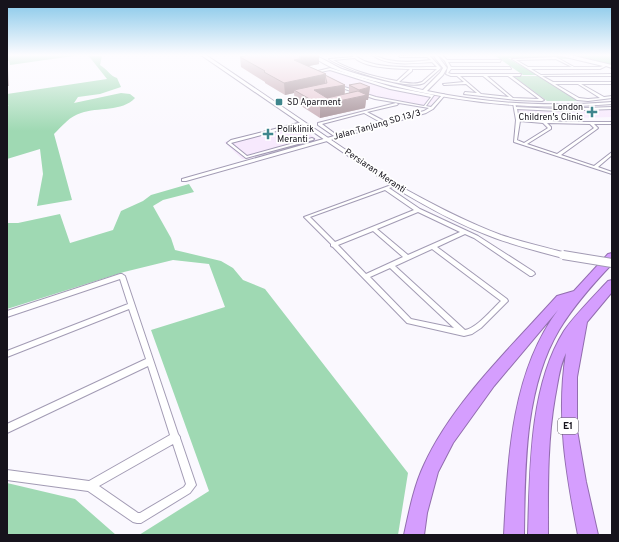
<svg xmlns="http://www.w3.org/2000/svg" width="619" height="542" font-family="Overpass,sans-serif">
<rect width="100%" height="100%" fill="#faf8fe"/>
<path fill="#f7e9fd" d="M331,68L361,79L439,96L428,108L375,99L302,74Z
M513,107L564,109L612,107V117L575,118L514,113Z
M295,124L318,140L248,159H242L224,142Z"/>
<path fill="#b3dcc1" d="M513,76H538L578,101H547Z"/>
<path fill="#9fd9b3" d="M7,55H80L10,65L9,61H7Z
M88,55L102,56L100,65C107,69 110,76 117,78L121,87L100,94L78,97L74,103L121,93L130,94L135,98C122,112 98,107 81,113C70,116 62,126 54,134L72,200L37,206L43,174L40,149L7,159V106H9L7,105V94L107,79Z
M494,55H557L573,59L508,58L537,75H523Z
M569,55H612V65Z
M189,184L194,192L163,200L153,206L171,238L175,250L221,261L233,268L243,280L265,289L408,473L398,535H139L209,491L151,330L225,307L209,264L173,260L124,272L7,309V223H18L60,214L70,243L113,230L121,211L143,201L151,195Z
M7,483L75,499L116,535H7Z"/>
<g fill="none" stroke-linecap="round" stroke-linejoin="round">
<g stroke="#a29bb4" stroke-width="2">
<path id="street" d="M352,55H355C369,70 416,67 437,67L432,62C413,63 389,67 372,55C377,56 382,59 388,60C402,63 417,62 431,60L427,57H400L399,56L429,55L441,68L424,83C409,91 343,69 329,59L354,57ZM355,58C368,71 418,69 437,69L422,82C415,85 407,83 399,82L412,71V69H410L397,81C375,77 352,71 333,60Z
M439,55H442L447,60H501L500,62H448L451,67H510L511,69H451L448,73L451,74H521L520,76H512L544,100L542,101L516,100L464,94L465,92L477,93L466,84L444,85L443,84L464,82L457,76H451L446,74L448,67L445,61ZM460,76H483L509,97L481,94ZM487,76H508L539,99L513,98Z
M557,55H562L612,66V68L606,66L600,69H531L541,75L612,74V76H542L553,82H612V84H581L604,97L612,96V98L588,101L577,100L512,59L556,57L574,67H600L603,66ZM556,59L572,67H528L516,60ZM555,84H578L600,98L588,99L579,98Z
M330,68L392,87L434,95L426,106L431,107L443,94L445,95L433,109L426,113L186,181H182V179L334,136L318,125V123L396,103L398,104L397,105L367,112L386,122L424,111L429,108L375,99L336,86L338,85L376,97L424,106L431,97L390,89L330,70L311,74L310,73ZM364,113L382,123L338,136L322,124Z
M513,103H515L516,107L558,109L612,107V109L558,111L517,109L519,119L567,122H612V124H594L598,128L597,129L561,155L594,166L612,152V155L598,167L612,172V174L514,142L516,120ZM520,121L543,123L548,128L524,143L517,140ZM547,123L590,124L594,128L557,154L527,144L551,129V127Z
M302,122L304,123L303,124L231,143L247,156L312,138L314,139L313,140L246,158L227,143L231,140Z
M394,184H396V186L389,188L420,209L478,236L534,272L535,274L532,276H530L474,238L465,234L437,247L507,299L508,301L481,328L472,334L464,336L407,323L333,247L331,246V244L304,217ZM385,190L414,210L335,242L310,217ZM418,212L460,232L408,255L377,229ZM373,231L403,257L366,274L338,245ZM432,249L501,301C492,309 477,328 465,330L395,266ZM390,268L454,328L411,319L370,277Z
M120,274H122L125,276L178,434L180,437V438L196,485L190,493L141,523H137L133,522L88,491L7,480V470L89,481L170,435L148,366L7,433V424L146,359L129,309L7,357V351L128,304L120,279L7,317V311ZM173,444L186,484L184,487L140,513H138L99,486Z"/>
</g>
<g stroke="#a29bb4" stroke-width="2">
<path id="secondary" d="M201,55H206L396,184C430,203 464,221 501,235C522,242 544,247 566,253L567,255L563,258C540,252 517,246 495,238C459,225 425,206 392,186Z
M311,55C319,55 334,66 342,69C368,78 396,84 423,90L440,73L443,68L433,55H437L447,68L443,75L427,91C488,104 550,107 612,102V104C534,111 458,103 382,83C358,77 331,71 311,55Z
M570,55L612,65V67L562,55Z"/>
</g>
<g stroke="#926daf" stroke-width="2">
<path id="highway" d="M612,253V264C593,284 574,305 559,330C524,389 525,469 524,535H504C508,460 511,373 558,310L494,386L453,443L438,472L427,513L424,535H404C409,512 414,486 424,465C452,403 512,346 557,296L574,291L608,254Z
M612,280V292L587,322L577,377V430L586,482L598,535H578C566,473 556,416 566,353C559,367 558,382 555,397C547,443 548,489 548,535H528C530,471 529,387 564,331C574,316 595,295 608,281Z"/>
</g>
<use href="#street" fill="#fff" fill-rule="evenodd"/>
<use href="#secondary" fill="#fff" fill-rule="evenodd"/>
<use href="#highway" fill="#d59efe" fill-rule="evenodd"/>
<g stroke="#a29bb4" stroke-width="10" stroke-linecap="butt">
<path id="secondary-bridge" d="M563,255L612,263"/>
</g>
<use href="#secondary-bridge" stroke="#fff" stroke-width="8"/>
</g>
<path fill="#c7acb5" d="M248,55H319V64L308,66L326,74V76L345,85V94L349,93V85L370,87L368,100H366L365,108L320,118L295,102L294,93L285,95L265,83V82L241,67L240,57Z"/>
<path fill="#a28c93" d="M309,55H319V64L304,67L294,60L299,57Z
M7,65L8,67L9,86H7Z
M326,74V78L325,75V86L294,90V93L285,95L284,83Z
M345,85L344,97L314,102V90Z
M370,87L368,100H366L365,108L320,118V105L359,97V90Z"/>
<path fill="#e7c8d2" stroke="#a28c93" d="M248,55H309L299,57L304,58L294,60L326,74L284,83L264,72L265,71L240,57Z
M325,75L345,85L314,90L327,98L358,91L367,95L320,105L294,90L327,83Z
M360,83L370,87L359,90L349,85Z"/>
<linearGradient id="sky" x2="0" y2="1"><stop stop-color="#85c7e9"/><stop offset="0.42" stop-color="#fdfcff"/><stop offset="1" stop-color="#fdfcff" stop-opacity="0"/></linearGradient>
<rect width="619" height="131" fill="url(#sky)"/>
<g fill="#3f868d" stroke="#fff" stroke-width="1.5">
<rect x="275" y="98" width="8" height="8" rx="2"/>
<path d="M590 106h4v4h4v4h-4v4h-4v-4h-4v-4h4z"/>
<path d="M266 128h4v4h4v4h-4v4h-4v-4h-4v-4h4z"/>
</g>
<g text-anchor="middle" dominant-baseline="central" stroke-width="3.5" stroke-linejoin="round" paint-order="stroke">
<g font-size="9" fill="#16131c" stroke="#fff" text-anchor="start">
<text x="287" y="102">SD Aparment</text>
<text x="583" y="107" text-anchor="end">London<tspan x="583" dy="10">Children's Clinic</tspan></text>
<text x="277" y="129">Poliklinik<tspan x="277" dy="10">Meranti</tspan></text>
</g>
<g font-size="9" fill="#16131c" stroke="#fff">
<text transform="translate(377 125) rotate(-16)">Jalan Tanjung SD 13/3</text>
<text transform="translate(375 171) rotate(34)">Persiaran Meranti</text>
</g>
<rect fill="#fff" stroke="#5c5a60" stroke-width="1" x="558" y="418" width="20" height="16" rx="3"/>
<g font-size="10" font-weight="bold" fill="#16131c">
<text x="568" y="426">E1</text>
</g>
</g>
<rect width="619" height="542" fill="none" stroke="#16131c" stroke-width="16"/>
</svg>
